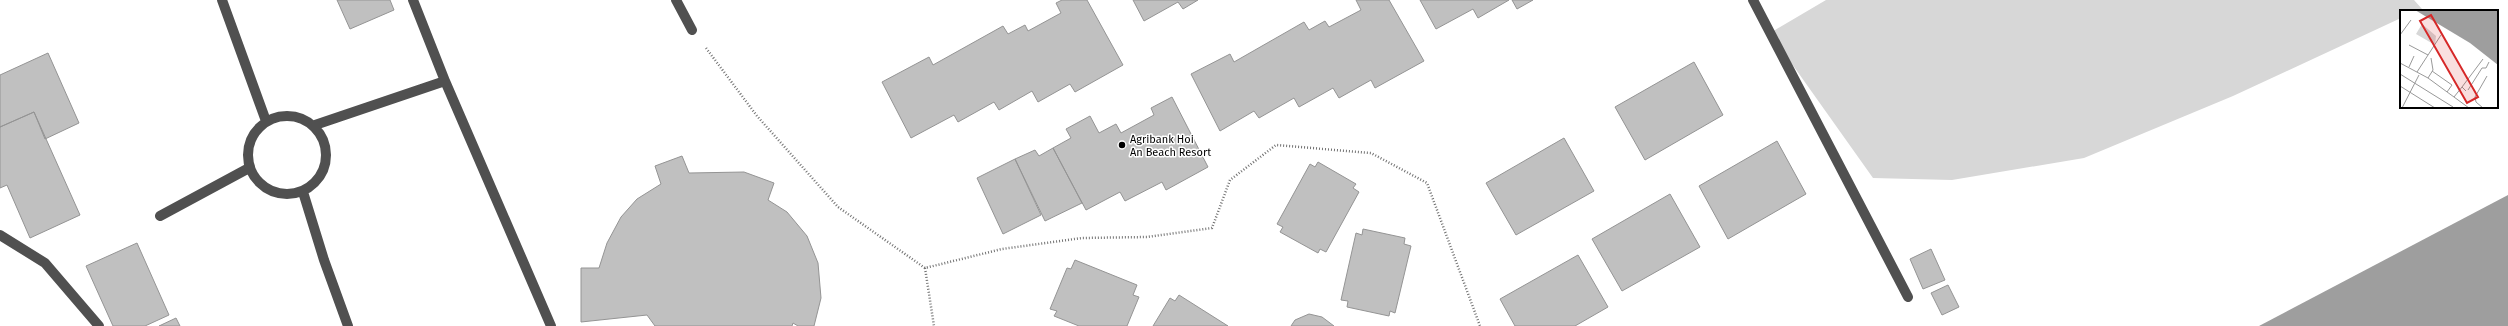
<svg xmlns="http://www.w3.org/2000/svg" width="2508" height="326" font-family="'Fira Sans',sans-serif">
<rect width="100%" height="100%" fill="#fff"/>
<path fill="#d7d7d7" d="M1826,0H2414L2422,9L2401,11V18L2233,96L2084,158L1952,180L1873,178L1770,33Z"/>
<path fill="#9e9e9e" d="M2508,195V326H2259Z"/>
<path fill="#c0c0c0" stroke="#949494" d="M337,0H390L394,10L350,29Z
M1062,0H1087L1123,65L1075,92L1070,84L1038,102L1032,91L999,110L994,102L958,122L954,115L911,138L882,82L929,57L933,65L1003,26L1008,34L1025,25L1028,31L1061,13L1056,3Z
M1133,0H1198L1183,9L1178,2L1144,21Z
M1356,0H1389L1424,61L1375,88L1371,80L1339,98L1333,88L1299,107L1294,98L1259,118L1254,111L1220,131L1191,74L1230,54L1234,62L1304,22L1309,30L1325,21L1329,27L1361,10Z
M1420,0H1509L1478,18L1473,9L1436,29Z
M1512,0H1533L1517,9Z
M48,53L79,123L45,139L34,112L0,127V75Z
M1694,62L1723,115L1645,160L1615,107Z
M1172,97L1208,167L1166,190L1162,182L1125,201L1120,192L1086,210L1053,148L1071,138L1066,129L1090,116L1099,133L1116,124L1121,133L1154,115L1151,108Z
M34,112L80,215L30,238L7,185L0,188V127Z
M1564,138L1594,191L1516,235L1486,183Z
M1777,141L1806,194L1728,239L1699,186Z
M1053,148L1082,203L1045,221L1015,159L1035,150L1039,156Z
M682,156L689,173L744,172L774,183L768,200L787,212L807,236L818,263L821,298L814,326H798L793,323L792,326H655L647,315L581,322V268H599L607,243L621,217L637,199L661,184L655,166Z
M1015,159L1041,215L1003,234L977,178Z
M1318,162L1356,184L1353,188L1359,192L1326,252L1320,249L1318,253L1280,232L1283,227L1277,224L1310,164L1315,167Z
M1670,194L1700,247L1622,291L1592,239Z
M1363,229L1405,238L1404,244L1411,246L1395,313L1390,311L1389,316L1347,307L1348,301L1341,300L1356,233L1362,235Z
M137,243L169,315L145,326H113L86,266Z
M1931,249L1945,280L1923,289L1910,259Z
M1578,255L1608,307L1575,326H1515L1500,299Z
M1075,260L1137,285L1133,295L1139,297L1127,326H1079L1054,316L1057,311L1050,309L1067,268L1071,269Z
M1948,285L1959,307L1942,315L1931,293Z
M1179,295L1228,326H1153L1170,298L1175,301Z
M1309,314L1322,317L1334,326H1291L1295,320Z
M176,318L180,326H159Z"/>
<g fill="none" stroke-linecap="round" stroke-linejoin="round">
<path stroke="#727272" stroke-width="2.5" stroke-dasharray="1 2" stroke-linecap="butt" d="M706,48L757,116L838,207L925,268L1002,249L1082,238L1147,237L1212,228L1230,180L1276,145L1371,153L1427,183L1480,326
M925,268L934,326"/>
<path stroke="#505050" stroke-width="10" d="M222,0L266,121
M413,0L445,81
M676,0L692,30
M1753,0L1908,297
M248 155a39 39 0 1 1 78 0a39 39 0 1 1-78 0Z
M315,125L445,81L551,326
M303,192L324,260L348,326
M160,216L249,168
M0,235L45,263L99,326"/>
</g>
<circle fill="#000" stroke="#fff" stroke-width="1.5" cx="1122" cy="145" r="4"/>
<g text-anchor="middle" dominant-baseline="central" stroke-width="3" stroke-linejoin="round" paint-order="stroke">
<g font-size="11" fill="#000" stroke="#fff" text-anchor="start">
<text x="1130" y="139">Agribank Hoi<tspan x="1130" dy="13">An Beach Resort</tspan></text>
</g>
</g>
<g transform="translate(2400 10)">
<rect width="98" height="98" fill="#fff"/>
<path d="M22,14L36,26L35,35L16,24Z" fill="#d7d7d7"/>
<path d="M15,0H98V55L70,33Z" fill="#9e9e9e"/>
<path fill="none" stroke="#999" stroke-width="1" d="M0,25L11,10M9,35L28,45M0,53L28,68L69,98M9,57L14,46M32,61L52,75L47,82M17,62L41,25M0,64L53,97M28,68L33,60L31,48M0,76L35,98M68,80L82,58H86L89,52M66,81L62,77L83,49M54,87L62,77M2,98L19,65M83,98L76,92L75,87L87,66"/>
<path fill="#d62828" fill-opacity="0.15" stroke="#d62828" stroke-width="2" d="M31,5L78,87L67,93L20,11Z"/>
<rect width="98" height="98" fill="none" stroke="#000" stroke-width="2"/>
</g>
</svg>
